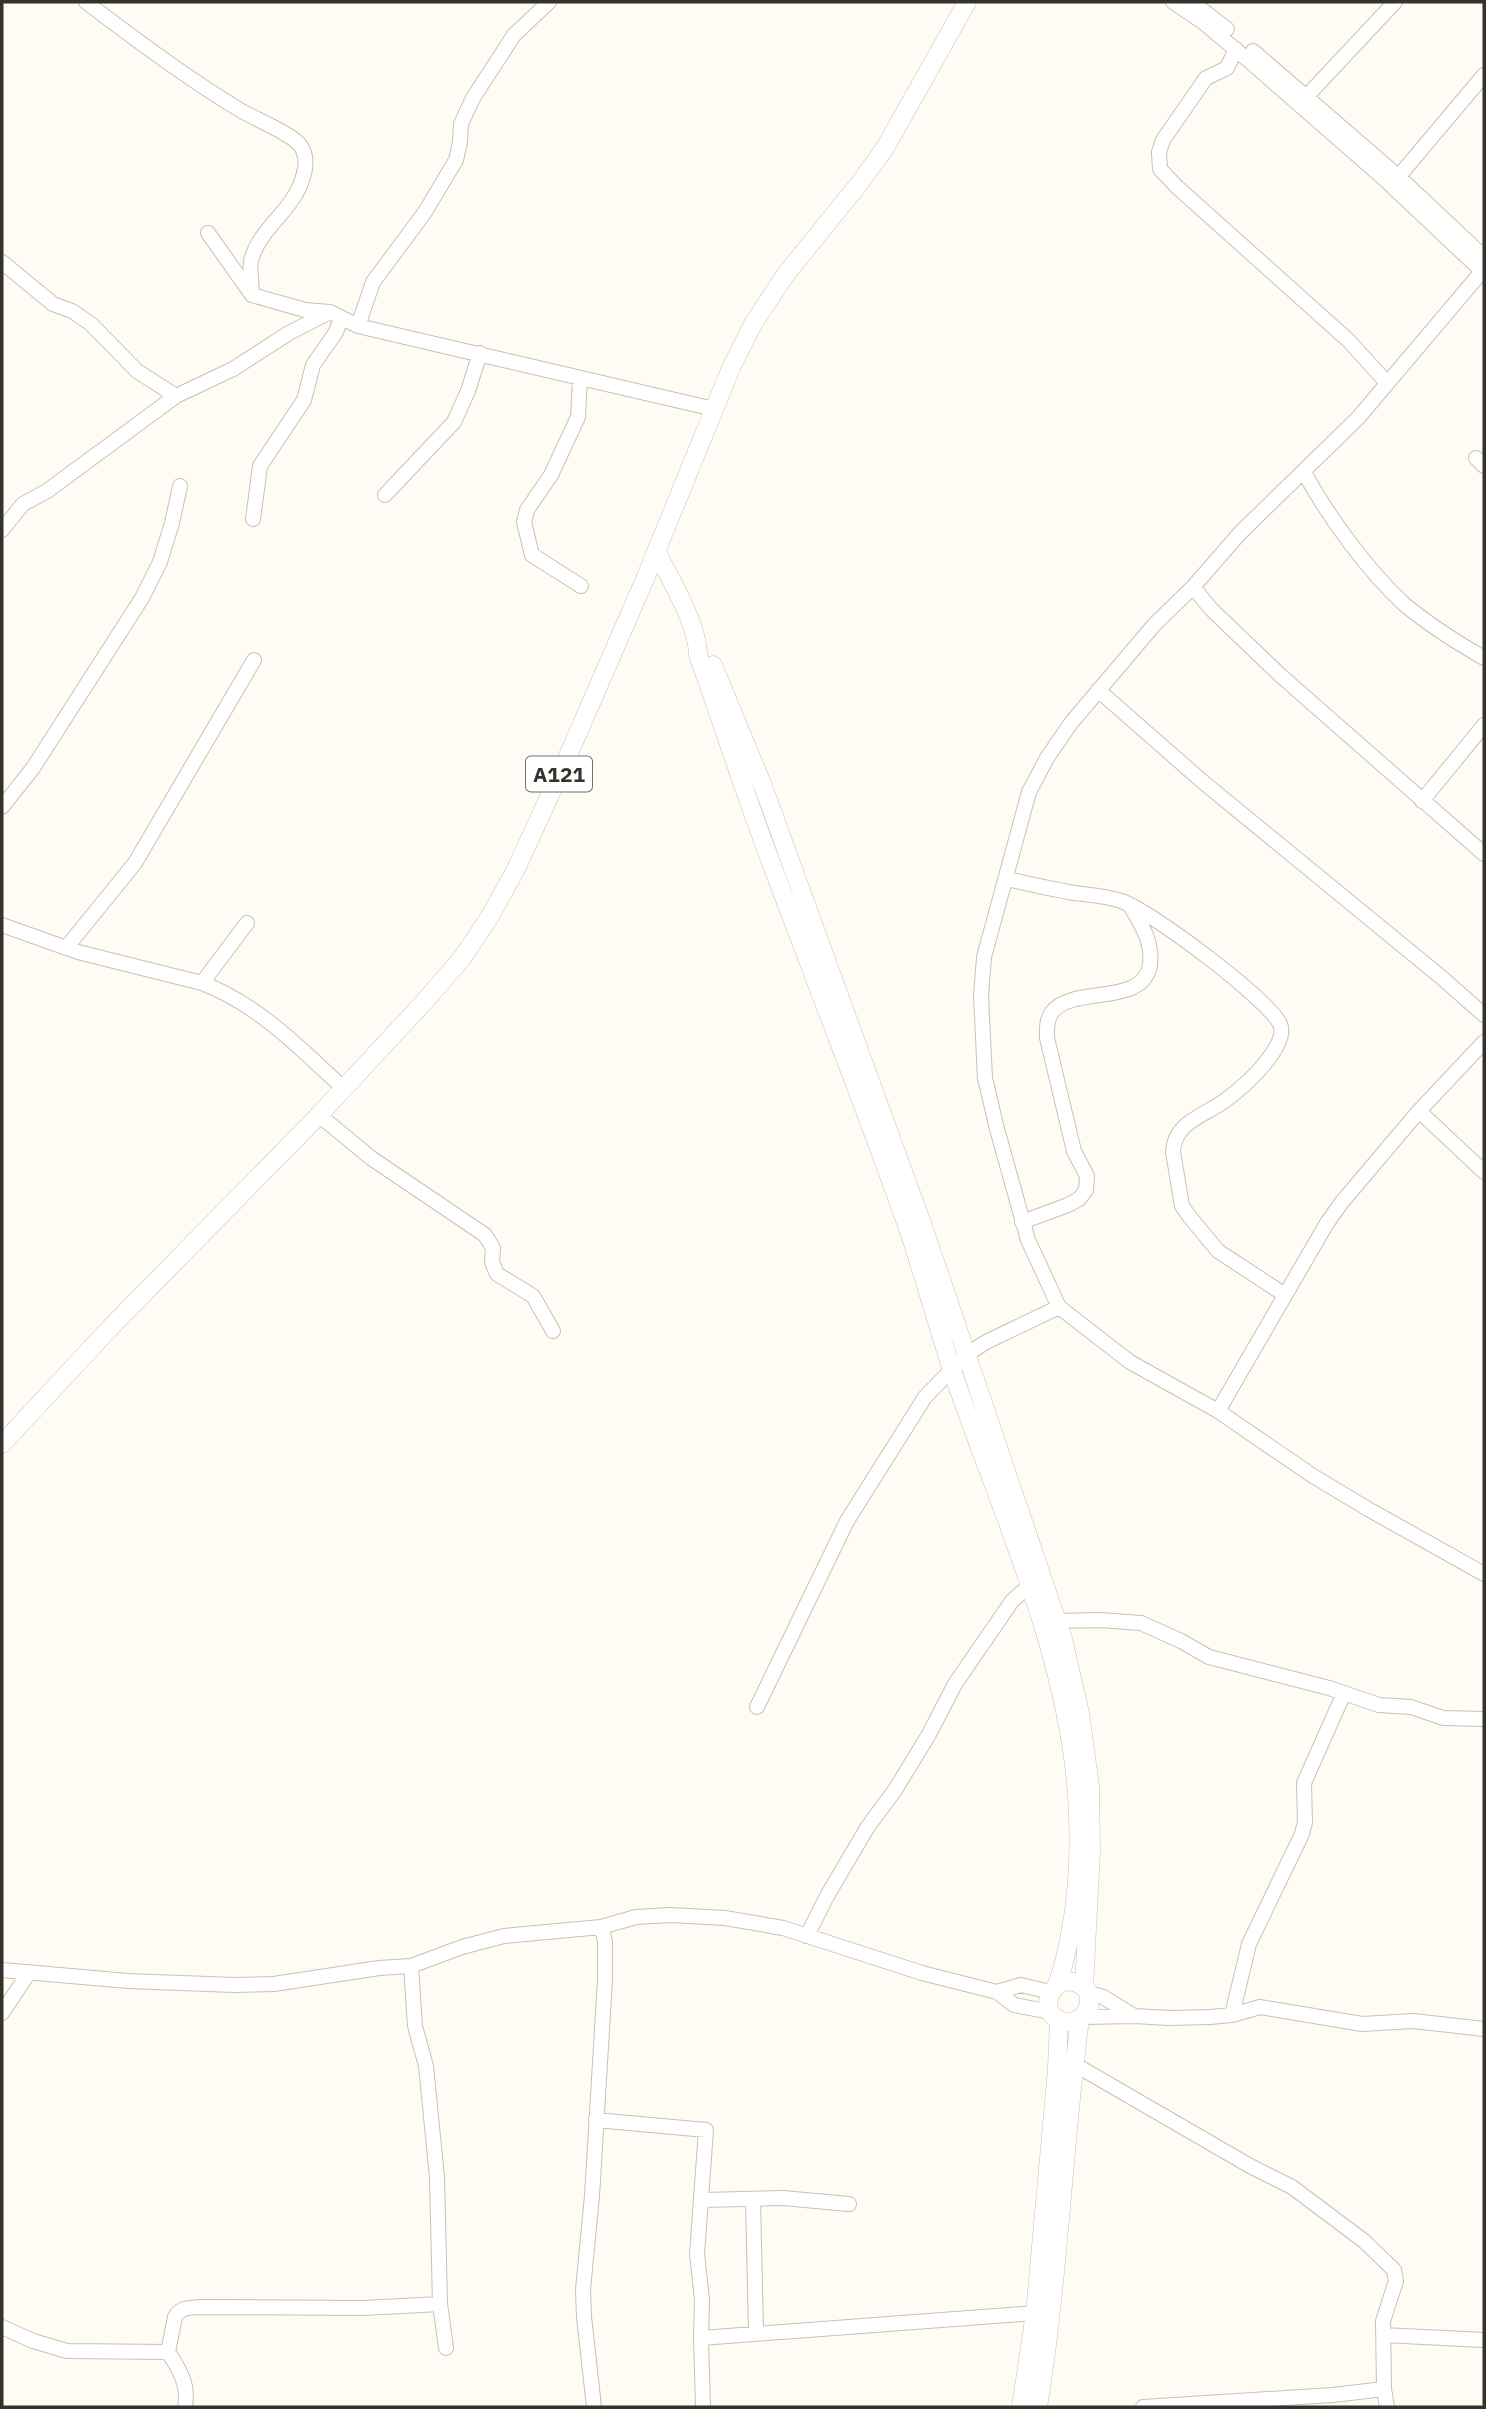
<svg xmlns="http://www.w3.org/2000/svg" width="1486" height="2409" font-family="'IBM Plex Sans',sans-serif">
<rect width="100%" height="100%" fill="#fffbf5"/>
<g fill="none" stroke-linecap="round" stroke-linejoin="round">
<g stroke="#cac1b1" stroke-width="16">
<path id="minor" d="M86,2C133,38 188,79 240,110C253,118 292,134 300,145C308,156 306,168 302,180C292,212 259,228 251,261C249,271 252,284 252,294
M1173,2L1204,23L1255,66L1381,176L1484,273
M1192,2L1227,29
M1236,49L1227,68L1206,78L1163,140L1159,152L1160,169L1177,187L1349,341L1387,383
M1253,51L1399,177L1484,257
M1306,97L1395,2
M1394,182L1484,75
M208,233L252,295L305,310L330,312L358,326L714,409
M2,262L53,304L72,311L91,324L137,371L176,396
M1484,269L1358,418L1240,533L1193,587L1154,625L1071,723L1047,758L1029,792L984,957L981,996L985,1078L997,1129L1028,1240L1059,1307L1130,1362L1218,1411L1313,1476L1368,1509L1484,1574
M358,326L373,282L425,212L456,160L460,142L461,124L473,98L514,35L549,2
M580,378L578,417L551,475L527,510L524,522L532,555L581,586
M1476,458L1484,466
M1304,472C1327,515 1368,571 1404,604C1429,625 1456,642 1484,658
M385,495L454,422L468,391L480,353
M253,519L260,466L304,400L313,365L336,332L341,318
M2,530L23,504L47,491L176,396L233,369L289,333L328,313
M1193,587L1211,609L1280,675L1484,854
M1098,690L1203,782L1441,977L1484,1015
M1422,801L1484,725
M2,807L33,768L142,598L160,562L172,523L180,486
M1007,879C1029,884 1051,889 1074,893C1090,895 1107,896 1121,901C1150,910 1268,999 1280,1024C1285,1035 1275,1050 1269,1058C1258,1073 1242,1088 1227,1099C1207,1115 1174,1121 1173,1152L1182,1206L1189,1216L1218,1251L1285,1295
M2,925L78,952L202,983C259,1005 300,1048 344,1089
M66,948L135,863L254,660
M202,983L247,923
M1419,1111L1484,1172
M319,1115L371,1158L485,1235L493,1248L492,1262L497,1274L533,1296L553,1331
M1022,1222L1068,1205L1079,1199L1086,1190L1087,1176L1074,1151L1047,1038C1047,1030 1046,1020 1052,1012C1073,985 1143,1007 1150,965C1153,941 1141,924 1129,904
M1218,1411L1327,1223L1342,1202L1419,1111L1484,1042
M1058,1621L1100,1620L1141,1623L1181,1641L1209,1657L1329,1688L1379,1705L1411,1707L1443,1718L1484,1719
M757,1707L847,1521L925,1397L966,1355L986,1342L1059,1307
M807,1936L827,1896L867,1828L895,1790L928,1736L955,1684L1012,1601L1029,1586
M411,1966L415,2026L426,2066L437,2177L440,2304L446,2348
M2,1970L128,1981L234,1985L274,1984L379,1968L411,1966L462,1947L504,1936L601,1927L636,1917L671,1915L725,1918L783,1928L922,1973L997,1992L1014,2005L1051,2012
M997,1992L1021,1985L1050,1992
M1089,1993L1103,1997L1134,2016
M2,2013L28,1974
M1232,2015L1249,1944L1302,1834L1305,1822L1304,1783L1344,1693
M1084,2017L1134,2016L1169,2018L1210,2017L1232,2015L1260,2007L1362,2024L1413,2021L1484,2029
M1074,2064L1250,2166L1292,2187L1364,2241L1394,2270L1396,2281L1383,2321L1384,2389L1387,2407
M596,2120L706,2130L697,2254L702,2300L701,2338L1035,2313
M753,2199L756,2332
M702,2200L783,2198L849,2204
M2,2327L33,2341L67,2351L168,2352
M1383,2335L1484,2340
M701,2338L703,2407
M168,2352L175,2317C180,2307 190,2308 200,2307L363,2308L440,2304
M168,2352C180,2370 189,2385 185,2407
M594,2407L584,2317L583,2289L592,2196L605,1980V1941L601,1927
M1143,2407L1333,2395L1384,2389"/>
</g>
<g stroke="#cac1b1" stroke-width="19">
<path id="major" d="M656,551C670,578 698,625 698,655C721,719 742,785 766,849C812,973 861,1096 905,1220C922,1268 935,1318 951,1367C998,1507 1066,1646 1077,1795C1080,1841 1079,1889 1070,1934C1068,1946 1062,1973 1057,1984C1054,1991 1048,1994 1048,2003C1049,2021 1067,2025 1080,2019L1089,2007V1993C1080,1982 1070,1978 1057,1985
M713,665L763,786L924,1229L1063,1639L1080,1713L1090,1786L1091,1852L1084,1987
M2,1444L109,1329L319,1115L425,1001L463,957L489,918L516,869L567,758L645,579L731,368L753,324L786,274L859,184L885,148L967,2
M1021,2407L1035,2313L1057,2069L1059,2021
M1038,2407C1059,2279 1063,2148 1080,2019"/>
</g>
<use href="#minor" stroke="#fff" stroke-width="14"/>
<use href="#major" stroke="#fff" stroke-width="18"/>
</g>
<g text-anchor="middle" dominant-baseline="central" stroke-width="5" stroke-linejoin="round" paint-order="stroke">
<rect fill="#fff" stroke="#72706b" stroke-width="2" x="526" y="756.5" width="66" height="35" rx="5"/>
<g font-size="21" font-weight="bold" fill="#35322b">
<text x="559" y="774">A121</text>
</g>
</g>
<rect width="1486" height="2409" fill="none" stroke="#35322b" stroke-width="7"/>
</svg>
